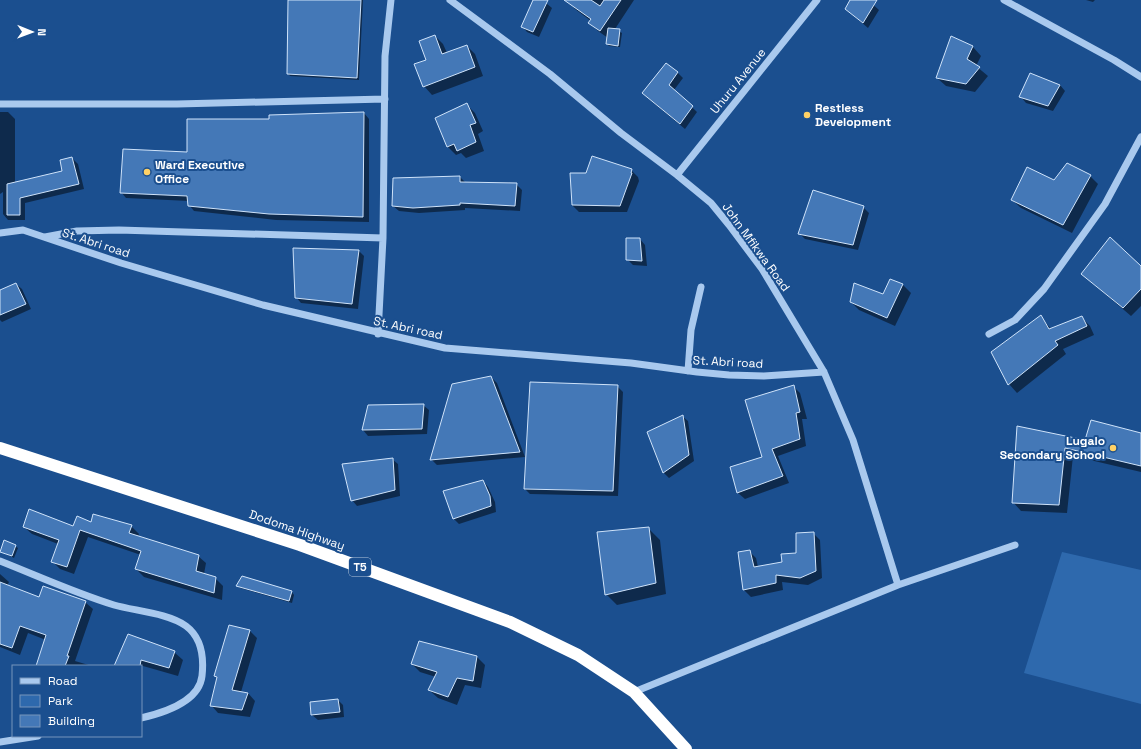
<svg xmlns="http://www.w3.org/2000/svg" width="1141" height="749" font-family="'Space Grotesk',sans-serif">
<rect width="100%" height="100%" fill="#1b4f8f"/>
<path fill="#2e69ad" d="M1062,552L1141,570V704L1024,673Z"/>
<path fill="#0007" d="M289,0H363L359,80L290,76L288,73Z
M534,0L546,3L552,8L539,37L527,32L522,26Z
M568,0H634L615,29L622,33L620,47L609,46L607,44L608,38L598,31L590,22L591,21L575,9Z
M851,0H868L879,10L868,28L846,9Z
M1086,0H1095L1093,2Z
M435,36L443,44L447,53L467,46L475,54L483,76L432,95L424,86L427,60Z
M952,38L973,47L981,56L976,66L988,76L975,92L946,86L937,78Z
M677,72L683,78L674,90L697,112L685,129L649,99Z
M1030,75L1060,85L1065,91L1053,111L1026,103L1021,97Z
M467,105L475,113L483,131L478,134L484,151L466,158L461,153L456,155L448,147L436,118Z
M0,112H8L15,119V183L63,172L72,158L78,164L84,189L25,203V220H8L3,214V192L0,194Z
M364,113L369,119V222L276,220L194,211L189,205V201L126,198L121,192L188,153L270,120Z
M631,170L638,177L639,181L627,212H579L572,205Z
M1090,176L1098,184L1072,233L1021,208L1012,200Z
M460,177L465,182L516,184L522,190L520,211L465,208V210L419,213L399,211L393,206Z
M863,207L869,213L858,250L805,239L800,234Z
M640,239L645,245L647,266L633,265L627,259Z
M359,251L364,256L358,309L301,303L296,297Z
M1141,268V306L1131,316L1082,274Z
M891,280L903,285L911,293L895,326L859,310L851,302L883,295Z
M16,284L22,289L31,309L2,322L0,320V291Z
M1040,316L1051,329L1082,318L1090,326L1094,335L1063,349L1066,354L1017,393L1009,384L992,353Z
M491,377L497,383L525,457L437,465L431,459Z
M617,386L623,392L618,496L530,494L525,489Z
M794,387L800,393L807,419H802L806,446L778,456L789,483L745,499L738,493L731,468L763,457Z
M423,405L429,410L427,434L368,436L363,430L369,406Z
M682,416L688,421L694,461L669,478L663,472Z
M1018,428L1086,441L1141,434V472L1073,456L1067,513L1021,511L1013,502Z
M392,459L398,464L400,496L357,506L352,500Z
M483,481L488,487L495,502L496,512L459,524L454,519L444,492Z
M92,524L131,526L139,534L138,537L198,556L206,563L204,574L215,578L223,586L222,600L144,577L136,569L141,555L88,537L74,574L60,569L52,561L58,544L32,534L24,527H74Z
M648,528L660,540L666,594L617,605L606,594Z
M813,533L820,540L822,578L808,585L782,582L783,590L751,597L744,590L739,553L749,551L756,558L758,567L783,563L797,554Z
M15,546L18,548L14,558L1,551Z
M0,574L9,582L7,586L39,599L85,602L93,609L75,661L92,666H37L46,640L28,633L20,655L0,647Z
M238,586L292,592L294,595L292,603L240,588Z
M230,626L250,631L257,638L241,692L248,693L255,701L250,717L218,713L211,705L218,678L215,675Z
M174,652L183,660L178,676L129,662Z
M477,657L485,665L481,688L465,685L457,705L438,698L429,690L436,677L420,672L412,664Z
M338,700L343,705L344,717L318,720L312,715Z"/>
<path fill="#4478b7" stroke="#cfe3fa" d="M288,0H361L357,78L287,74Z
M533,0H548L533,32L521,27Z
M564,0H591L600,6L604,0H621L600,31L588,23L591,19Z
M850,0H877L863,23L845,9Z
M608,28L620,29L618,46L606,44Z
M435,35L442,54L467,45L475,67L423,87L414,64L426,60L419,41Z
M951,36L973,46L967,59L980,67L966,84L936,78Z
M666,63L678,72L669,85L693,106L680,124L642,93Z
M1030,73L1060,85L1048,106L1019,97Z
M467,103L476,123L470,125L476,142L457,151L454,144L447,147L435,118Z
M364,112L363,217L269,214L188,206L187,196L120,193L123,149L187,152V119H269V115Z
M592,156L632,169L631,173H632L620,206L572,205L570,173H586Z
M72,157L79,184L20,198V215H7V184L62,171L60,160Z
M1067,163L1091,175L1063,225L1011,200L1027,167L1054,180Z
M460,176V182L517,183L515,206L460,203V205L413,208L392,206L393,178Z
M813,190L864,206L853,245L798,234Z
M1110,237L1141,266V289L1123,308L1081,274Z
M626,238H640L642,261L626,260Z
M293,248L359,250L352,304L295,298Z
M890,279L903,284L887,318L850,302L854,283L883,294Z
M16,283L26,304L0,315V290Z
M1041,315L1049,329L1082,316L1087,326L1055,341L1058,345L1008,385L991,352Z
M491,376L520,452L430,460L452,384Z
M530,382L618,385L613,491L524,489Z
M794,385L800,412L796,413L800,439L772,449L783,476L737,493L730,467L762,457L745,400Z
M424,404L422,429L362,430L368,405Z
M683,415L689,455L663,473L647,432Z
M1091,420L1141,433V466L1065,448L1059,505L1012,503L1017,426L1085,440Z
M393,458L395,490L351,501L342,464Z
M483,480L490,496L491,506L453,519L443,491Z
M29,509L73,526L77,516L91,522L93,514L132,525L129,533L199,555L196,571L216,577L214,593L135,569L141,551L80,530L67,567L51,562L59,540L23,527Z
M649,527L656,583L605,595L597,532Z
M814,532L816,571L800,578L776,575V583L743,590L738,552L750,550L754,567L782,562L781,554L796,553V533Z
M4,540L16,545L12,556L0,552Z
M242,576L292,591L289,601L236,586Z
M0,582L39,597L43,586L86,601L67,656H69L65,666H36L46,635L20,626L12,648L0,644Z
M229,625L250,630L232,690L248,693L242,710L210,706L217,677L214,676Z
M128,634L175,651L169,668L141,660L140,666H114Z
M419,641L477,656L473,681L457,678L448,697L428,690L437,672L411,664Z
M338,699L340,712L311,715L310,702Z"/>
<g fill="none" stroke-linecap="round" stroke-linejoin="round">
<path stroke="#a9c9ee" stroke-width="7" d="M450,0L550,74L621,133L677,175L711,203L729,225L762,269L824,372L853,440L898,585
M1004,0L1114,60L1141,77
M0,104H177L385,99
M677,175L817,0
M0,233L23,230L121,263L263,305L445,348L631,363L697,372L729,375L764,376L824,372
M45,237L77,231L119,230L383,238
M378,334L383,238L385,56L391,0
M989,334L1015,320L1044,289L1105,204L1141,137
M688,371L691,330L701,287
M0,561C38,576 75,593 114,605C135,611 168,613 186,626C202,638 204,658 202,676C199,702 163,713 141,718
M634,692L898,585L1015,545
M0,742L38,736"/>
<path stroke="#fff" stroke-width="12" d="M0,448L300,545L510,622L578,655L634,692L686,749"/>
</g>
<g fill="#ffd166" stroke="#1b4f8f" stroke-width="1.5">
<circle cx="807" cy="115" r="4"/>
<circle cx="147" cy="172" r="4"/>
<circle cx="1113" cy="448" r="4"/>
</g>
<g text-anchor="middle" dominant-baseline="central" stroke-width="4" stroke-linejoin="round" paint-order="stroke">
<rect fill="#1b4f8f" stroke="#bbcadd" stroke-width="1" x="349" y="558" width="22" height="18" rx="3"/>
<g font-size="11" font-weight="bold" fill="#fff">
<text x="360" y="567">T5</text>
</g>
<g font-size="12" fill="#fff" stroke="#1b4f8f">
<text transform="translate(738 81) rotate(-51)">Uhuru Avenue</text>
<text transform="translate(96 243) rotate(18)">St. Abri road</text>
<text transform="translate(756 247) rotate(54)">John Mfikwa Road</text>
<text transform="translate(408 328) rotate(12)">St. Abri road</text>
<text transform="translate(728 362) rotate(3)">St. Abri road</text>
<text transform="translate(297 530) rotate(19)">Dodoma Highway</text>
</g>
<g font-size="12" font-weight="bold" fill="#fff" stroke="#1b4f8f" text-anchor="start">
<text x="815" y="108">Restless<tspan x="815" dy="14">Development</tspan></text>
<text x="155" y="165">Ward Executive<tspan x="155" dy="14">Office</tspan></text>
<text x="1105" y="441" text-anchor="end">Lugalo<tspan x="1105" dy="14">Secondary School</tspan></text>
</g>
</g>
<rect x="12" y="665" width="130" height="72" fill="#1b4f8f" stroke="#7695bc"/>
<rect x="20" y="678" width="20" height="6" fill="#a9c9ee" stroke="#7695bc"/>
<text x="48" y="685" font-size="12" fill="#ffffff">Road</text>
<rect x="20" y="695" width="20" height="12" fill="#2e69ad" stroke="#7695bc"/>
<text x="48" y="705" font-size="12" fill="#ffffff">Park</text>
<rect x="20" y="715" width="20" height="12" fill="#4478b7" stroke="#7695bc"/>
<text x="48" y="725" font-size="12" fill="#ffffff">Building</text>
<g transform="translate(32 32) rotate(91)" stroke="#1b4f8f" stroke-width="3" paint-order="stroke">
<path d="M0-3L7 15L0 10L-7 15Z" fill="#ffffff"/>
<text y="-6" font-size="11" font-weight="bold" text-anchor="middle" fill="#ffffff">N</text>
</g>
</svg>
